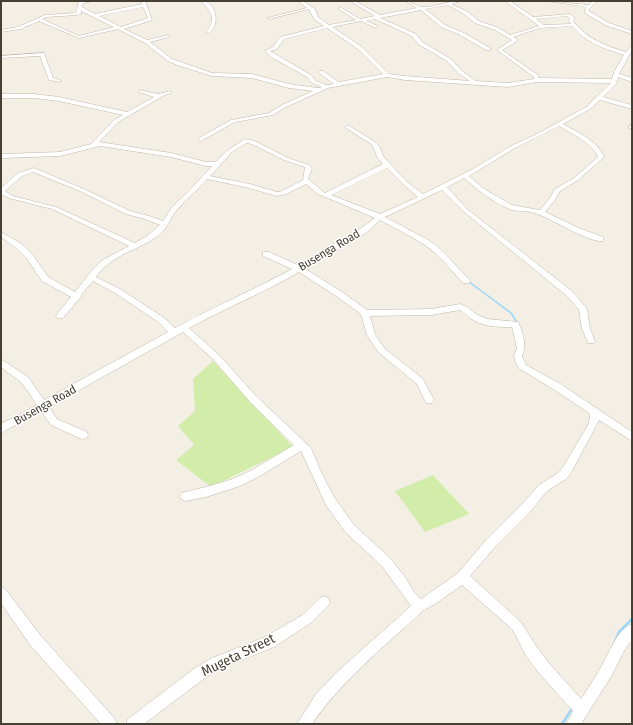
<svg xmlns="http://www.w3.org/2000/svg" width="633" height="725" font-family="'Fira Sans Condensed',sans-serif">
<rect width="100%" height="100%" fill="#f4efe5"/>
<path fill="#d2eda9" d="M213,361L293,447L211,487L176,460L194,445L178,426L195,411L193,379Z
M433,475L469,514L425,532L395,491Z"/>
<g fill="none" stroke-linecap="round" stroke-linejoin="round">
<path stroke="#9bd7f7" stroke-width="1.5" d="M468,281L511,313L518,324"/>
<path stroke="#9bd7f7" stroke-width="2.5" d="M614,644L619,632L632,619
M562,724L573,707"/>
<g stroke="#c1b6a7" stroke-width="1">
<path id="minor" d="M79,1H94L83,3L82,7L95,14L142,4L141,1H145L152,20L124,29L147,40L169,35V37L150,42L172,59L212,73L252,74L289,84L318,88L322,87L312,83L307,77L271,57L265,51L273,47L280,37L324,26L314,19L309,9L269,19L267,18L307,8L298,1H303L315,9L318,17L329,25L356,20L339,9L340,7L360,19L375,16L350,1H355L380,15L417,8L405,1C412,1 417,7 423,7C437,7 447,1 461,1L451,4L468,12L479,21L499,28L510,35L539,26L505,1H510L533,17L570,14L575,18L573,21C587,39 606,46 626,52L632,45V50L619,74L632,78V82L618,77L616,84L603,97L632,105V109L600,100L590,109L563,124C577,132 598,141 604,157L578,180L560,191L555,200L545,212L579,228L603,237V241C588,243 550,217 534,213C526,210 515,212 507,208C491,201 477,189 464,178L447,187L467,209L573,292L587,309L590,329L595,341L594,343H588L582,329L579,310L567,296L463,211L442,190L385,217C401,226 419,234 434,244C447,254 457,268 469,279L470,281L469,283H463C452,271 442,258 429,248C414,237 396,229 380,220L366,233L304,268L342,292L367,310L431,309L460,304L467,307L476,314L487,319L518,322C523,333 527,344 522,356L526,365L559,383L632,432V441L599,420L571,473L566,479L547,491L530,512L494,548L470,576L521,622L536,646L548,662L581,699C588,688 595,678 601,667C610,653 616,630 632,624V640L624,651L612,675L581,724H566L573,711L538,672L526,656L513,630L462,585L435,604L424,610C385,646 342,680 312,724H297L316,694L337,672L411,606L382,566L346,533L326,505L301,451L260,476L240,486L206,497L185,501L181,499L180,496L181,493L206,487L233,479L252,470L294,445L250,402L213,359L183,332L49,407L57,419L87,432L88,435L87,438L83,439L79,438L51,425L41,411L1,433V424L37,405L22,383L1,367V359L28,377L44,400L168,332L157,321L115,293L93,281L81,295V298L79,299L63,318H57L56,316L57,314L71,297L42,281L27,259L16,248L1,237V232L22,244L33,255L48,277L75,292L94,268L101,261L129,246L52,209L9,198L1,194V188L18,173L34,168L84,189L130,211L149,216L163,221L173,206L188,192L212,166H206L171,157L100,146L60,156L1,158V154L60,152L91,144L114,120L123,115L59,101L34,98H1V94H34L59,97L127,112L154,97L139,92V90L158,94L171,91V93L163,96L118,122L99,142L171,153L206,162H215L228,150L245,139L255,141L288,158L309,165L312,168L308,179L325,193L383,164L377,157L374,148L371,144L346,128L345,127L348,125L375,142L380,147L383,156L407,182L423,194L473,169L511,146L539,133L586,107L611,83L537,82L508,87L405,80L387,77L328,88L286,107L273,115L235,122L201,141L199,140V138L231,120L269,113L282,105L313,91L289,88L252,78L212,76L177,65L168,61L145,43L118,29L79,38L39,21L21,29L1,32V30L18,27L45,15L76,13ZM448,5L464,14L475,23L495,30L512,40L497,50L534,77V79L508,83L476,81L462,71L451,59L422,42L416,34L380,18L421,10L441,27L460,35L486,50H490V48L464,33L445,25L425,9ZM143,7L148,18L121,27L99,16ZM81,11L114,27L79,36L42,19L46,17L77,15L81,14ZM567,16L570,19L569,21L571,24L544,25L536,19ZM375,19L412,36L418,44L447,61L458,73L470,81L405,76L389,74L362,47L332,27L361,21L376,28L378,26L366,21ZM573,26C585,43 606,49 624,55L614,72L612,79L539,78L538,75L502,50L517,41V39L513,37L540,28ZM327,28L358,49L383,74L339,82L323,71H319V73L334,84L326,85L316,81L311,75L270,51L277,49L284,39ZM559,126C571,134 592,142 598,157L574,178L555,189L549,199L540,210L512,205L484,189L469,176L515,148ZM246,143L252,144L284,160L305,167L303,180L282,191L277,192L250,184L210,176L232,152ZM387,168L403,184L418,197L380,214L331,195ZM33,172L80,191L126,214L145,219L160,225L147,236L135,243L56,207L13,196L5,191L22,176ZM207,179L249,188L277,196L286,194L306,184L318,194L375,218L360,229L298,265L269,252H263V256L292,269C254,290 213,307 175,328L163,317L120,289L96,277C111,254 139,251 159,235C168,228 170,218 177,210C186,199 198,190 207,179ZM299,272L336,296L361,314L367,335L378,352L417,384L426,403H432L434,400L423,379L384,348L375,334L370,316L431,315L460,310C464,312 467,315 470,318C483,327 497,327 512,327L517,348L514,356L515,361L520,369L553,389L589,413L590,418L588,425L563,467L558,473L539,485L522,504L486,540L458,573L421,599L414,592L405,577L390,558L354,525L334,497L322,474L311,448L256,396L219,355L189,328C225,308 264,293 299,272Z
M201,1C217,1 221,26 208,33L206,32C217,19 211,11 201,1Z
M547,1L589,5L593,1H597L589,9V11L609,23L632,31V34L605,25L585,13V9L587,7Z
M44,53L53,78L60,80V82L49,80L40,56L1,58V56Z
M632,124V128H629V126Z
M1,587L5,589L41,636L115,719L117,724H101L31,646L1,603Z
M324,596L328,598L330,602L328,606L312,622L274,647L221,668L205,678L144,724H126L128,719L195,668L212,658L265,637L304,614L320,598Z"/>
</g>
<use href="#minor" fill="#fff" fill-rule="evenodd"/>
</g>
<g text-anchor="middle" dominant-baseline="central" stroke-width="3" stroke-linejoin="round" paint-order="stroke">
<g font-size="12" fill="#473f34" stroke="#fff">
<text transform="translate(329 250) rotate(-31)">Busenga Road</text>
<text transform="translate(45 405) rotate(-29)">Busenga Road</text>
</g>
<g font-size="14" fill="#473f34" stroke="#fff">
<text transform="translate(238 655) rotate(-26)">Mugeta Street</text>
</g>
</g>
<rect width="633" height="725" fill="none" stroke="#473f34" stroke-width="4"/>
</svg>
